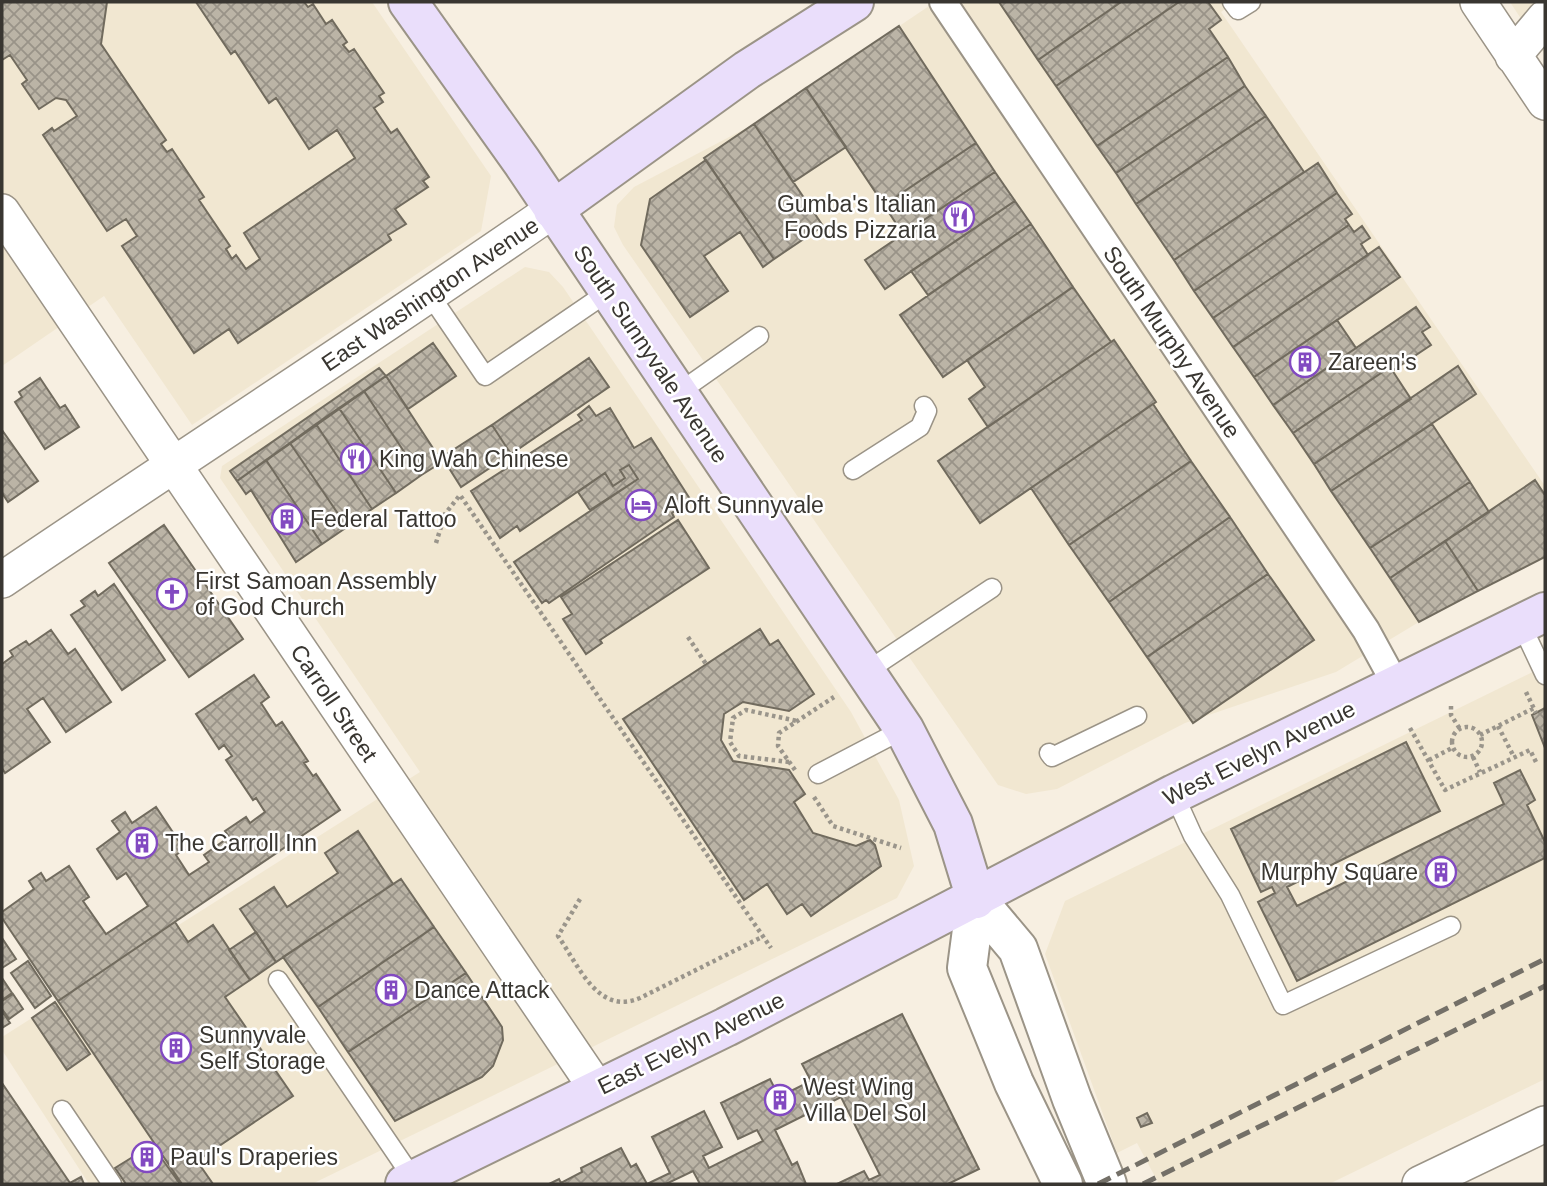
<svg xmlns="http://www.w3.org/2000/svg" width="1547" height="1186" font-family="Arial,sans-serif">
<defs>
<pattern id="building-cross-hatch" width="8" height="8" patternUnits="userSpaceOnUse" patternTransform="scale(1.75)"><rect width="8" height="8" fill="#bbb4a6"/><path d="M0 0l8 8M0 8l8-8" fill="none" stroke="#999388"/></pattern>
</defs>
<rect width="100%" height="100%" fill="#f7efe1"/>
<path fill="#f1e7d1" d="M2,2H372L491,176L481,231L192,425L104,296L2,366Z
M935,2H1235L1221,12L1545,486V557L1419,622L1336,672L1185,723L1057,789L1026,794L998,785L623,245L614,227L617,205L634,187L754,124Z
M1510,2H1545V55Z
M525,267L549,272L563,287L851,712L899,800L914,866L897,898L312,1184H89L2,1050V1037L420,772L220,478L222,466Z
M1545,666V1079L1329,1184H1159L1137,1143L1117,1153L1045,954L1065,901Z"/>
<path fill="url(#building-cross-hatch)" stroke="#716b5e" stroke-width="2" d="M2,2H107L101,44L166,140L161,144L167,152L172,149L204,197L199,200L230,246L226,249L232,259L236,255L246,269L260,259L244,233L355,158L337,130L309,149L276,98L269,103L235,51L231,54L196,2H304L308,7L313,4L326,24L332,20L347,42L343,45L349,52L354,49L384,93L379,96L383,102L374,108L391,133L397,129L429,177L423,181L428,187L395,209L406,224L388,235L391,240L238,343L229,329L194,353L122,246L137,236L126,219L107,231L43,135L52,128L54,131L77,116L66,100L56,98L39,109L22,84L27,80L10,55L2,60Z
M999,2H1121L1038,60Z
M1121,2H1179L1056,86L1038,60Z
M1179,2H1208L1221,20L1209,29L1228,57L1097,146L1056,86Z
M899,26L976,143L884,205L806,88Z
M1228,57L1245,86L1116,173L1097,146Z
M1245,86L1266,116L1136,204L1116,173Z
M806,88L846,147L793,182L754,124Z
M1266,116L1304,172L1174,260L1136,204Z
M754,124L823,226L774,259L704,158Z
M976,143L995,172L903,234L884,205Z
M706,160L774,259L763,267L740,232L704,256L728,291L690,317L641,245L650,199Z
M1318,163L1337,193L1194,291L1174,260Z
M995,172L1015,201L885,289L865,260Z
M1337,193L1352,214L1345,219L1349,225L1213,318L1194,291Z
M1015,201L1031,224L928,295L911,271Z
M1031,224L1073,287L943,377L900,315Z
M1349,225L1354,232L1362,226L1370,238L1361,244L1368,255L1233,347L1213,318Z
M1379,247L1400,277L1254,377L1233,347Z
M1073,287L1111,342L988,427L969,399L985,387L967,360Z
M1416,307L1430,327L1422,332L1431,345L1392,371L1390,367L1293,433L1273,405Z
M1337,320L1356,348L1273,405L1254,377Z
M1114,340L1156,402L980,523L938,461Z
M433,343L456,376L408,409L386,376Z
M589,358L609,387L511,454L492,425Z
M1458,366L1476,394L1331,491L1314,464Z
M1390,367L1411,399L1314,464L1293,433Z
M379,368L386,376L237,481L230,471Z
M386,376L442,462L420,476L364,391Z
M40,378L60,408L65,405L79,427L45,449L15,402L22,397L19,392Z
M364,391L420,476L396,493L339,408Z
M1153,404L1191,461L1069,545L1031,488Z
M589,406L596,416L610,408L634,448L651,438L690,499L672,513L674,517L549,603L546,600L542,603L514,562L638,479L629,465L620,470L625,478L613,486L605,473L520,531L517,526L500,538L471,491L582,420L578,415Z
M339,408L396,493L372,509L316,424Z
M316,424L372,509L347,527L290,443Z
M1432,424L1470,482L1370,548L1331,491Z
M492,425L511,454L461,487L442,457Z
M2,430L38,481L8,502L2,493Z
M290,443L347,527L322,544L266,460Z
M266,460L322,544L296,562L251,490L246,494L237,481Z
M1191,461L1230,517L1109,602L1069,545Z
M629,465L638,479L590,510L578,492L605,473L613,486L625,478L620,470Z
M1535,480L1545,495V557L1478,591L1445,541Z
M1470,482L1489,512L1390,578L1370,548Z
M1230,517L1268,574L1147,657L1109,602Z
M678,520L709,568L600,640L602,643L586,654L563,619L572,614L561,597Z
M164,525L243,639L189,677L109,563Z
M1445,541L1478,591L1419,622L1390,578Z
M1268,574L1314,640L1193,723L1147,657Z
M114,584L165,660L122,690L71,615L85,606L81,601L95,591L98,596Z
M760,629L770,645L778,640L814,694L789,711L743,702L724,714L721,740L733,761L789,770L805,794L794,802L813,833L856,846L870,840L875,845L881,866L811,916L802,904L787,914L767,884L744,900L623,719Z
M51,630L68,654L75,649L111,702L66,732L43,698L27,709L50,742L5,773L2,768V664L13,656L10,651L26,641L29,645Z
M254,675L269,697L261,703L276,726L282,722L308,761L304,763L313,776L316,774L340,810L58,1001L2,918V912L34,889L29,881L41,873L46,881L69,866L89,897L83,901L106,934L148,906L126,873L117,879L97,849L120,832L112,821L125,812L132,823L156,807L184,849L176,855L189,875L209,862L204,855L229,837L225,831L246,817L250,823L265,812L256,798L253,800L226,760L232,756L224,745L219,749L196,714Z
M1545,708V748L1532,715Z
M1406,742L1440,811L1287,887L1297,906L1504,804L1494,783L1520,770L1535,800L1527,805L1545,842V858L1297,981L1258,902L1275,893L1272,887L1261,892L1231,829Z
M358,831L393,884L276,962L240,909L274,887L287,907L338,873L325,853Z
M401,879L434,927L318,1007L283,957Z
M175,922L188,942L213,925L250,980L225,997L293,1096L197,1161L213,1184H182L58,1001Z
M434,927L466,973L348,1052L318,1007Z
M256,932L276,962L250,980L229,950Z
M2,938L16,959L2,968Z
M28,961L51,996L35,1008L11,973Z
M466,973L502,1027L503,1040L493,1066L482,1077L395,1121L348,1052Z
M2,978L12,993L2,1000Z
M13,994L23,1009L9,1019L2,1009V1001Z
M55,1002L90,1054L67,1070L32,1018Z
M2,1011L10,1023L2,1028Z
M902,1014L979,1169L948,1184H837L864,1171L869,1180L880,1175L841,1097L775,1130L792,1165L797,1162L806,1184H700L693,1171L666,1184H647L670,1173L652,1137L704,1111L722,1147L703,1156L709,1168L763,1141L757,1130L738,1139L721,1103L770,1079L779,1097L811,1081L802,1064Z
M2,1083L70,1183L81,1177L84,1184H2Z
M1147,1113L1152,1123L1141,1127L1137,1118Z
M152,1145L180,1184H126L115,1168Z
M621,1148L631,1167L636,1164L647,1184H549L559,1179L561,1183L582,1172L581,1168Z"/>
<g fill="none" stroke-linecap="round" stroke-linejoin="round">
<g stroke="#9b9487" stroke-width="21">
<path id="service" d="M1232,2L1238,10L1251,2
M430,295L485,376L608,292
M678,393L759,336
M853,470L920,427L927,411L924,406
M1521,624L1545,675
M867,671L992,588
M1049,753L1052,757L1137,716
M818,774L904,729
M1174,794L1193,836L1230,895L1283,1005L1451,926
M278,980L414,1180
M62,1110L112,1184"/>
</g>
<g stroke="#9b9487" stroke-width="30">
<path id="pedestrian" d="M943,2L1366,630L1396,685"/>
</g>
<g stroke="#9b9487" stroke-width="38">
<path id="minor" d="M1478,2L1545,102
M1513,56L1545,18
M2,212L597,1089
M2,580C185,456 371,336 553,210
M1420,1184L1545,1124"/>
</g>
<g stroke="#9b9487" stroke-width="42">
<path id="tertiary" d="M976,899L1018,949L1072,1099L1107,1184
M976,899L967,968L1014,1083L1063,1184"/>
</g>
<g stroke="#9b9487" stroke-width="42">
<path id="secondary" d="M408,2L522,162L904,729L953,824L976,899
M553,210L747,70L854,2
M405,1184L726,1027L1174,794L1545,612"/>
</g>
<path stroke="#9a958b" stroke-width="4.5" stroke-dasharray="3.5 3.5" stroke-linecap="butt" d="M436,543L445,514L460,495L771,948
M688,637L706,664
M1526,692L1536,713
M1451,706V715L1460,729
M1498,726L1514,757
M1452 742a15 15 0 1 1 30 0a15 15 0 1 1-30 0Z
M1410,728L1445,790L1530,750L1536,762
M1480,735L1534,708
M1473,757L1480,772
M1429,760L1452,748
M789,762L739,756L730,742L733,718L746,710L797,721
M795,770L778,746L779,733L834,697
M814,797L833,826L901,848
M580,899L558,936C579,966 598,1016 640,998L762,937"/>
<use href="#service" stroke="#fff" stroke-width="18"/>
<use href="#pedestrian" stroke="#fff" stroke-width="26"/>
<use href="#minor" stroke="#fff" stroke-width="35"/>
<use href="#tertiary" stroke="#fff" stroke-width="38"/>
<use href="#secondary" stroke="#eadefb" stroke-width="38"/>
<path stroke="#747068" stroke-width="5" stroke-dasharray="14 7" stroke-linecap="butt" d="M1098,1184L1545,959
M1143,1184L1545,986"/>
</g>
<defs>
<g id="restaurant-ring" transform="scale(1.575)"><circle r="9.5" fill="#fff" stroke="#824ac1" stroke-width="1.5"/><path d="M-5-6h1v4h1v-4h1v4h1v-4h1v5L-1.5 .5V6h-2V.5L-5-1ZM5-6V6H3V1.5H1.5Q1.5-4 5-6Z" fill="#824ac1"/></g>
<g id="building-ring" transform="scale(1.575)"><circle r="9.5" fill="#fff" stroke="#824ac1" stroke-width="1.5"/><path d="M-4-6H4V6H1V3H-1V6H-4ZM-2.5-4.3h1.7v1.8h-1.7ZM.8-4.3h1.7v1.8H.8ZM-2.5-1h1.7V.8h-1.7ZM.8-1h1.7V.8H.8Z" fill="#824ac1"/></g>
<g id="hotel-ring" transform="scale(1.575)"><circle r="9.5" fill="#fff" stroke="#824ac1" stroke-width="1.5"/><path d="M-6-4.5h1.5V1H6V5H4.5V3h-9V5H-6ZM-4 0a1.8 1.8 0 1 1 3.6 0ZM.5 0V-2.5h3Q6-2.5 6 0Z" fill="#824ac1"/></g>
<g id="church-ring" transform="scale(1.575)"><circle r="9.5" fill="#fff" stroke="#824ac1" stroke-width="1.5"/><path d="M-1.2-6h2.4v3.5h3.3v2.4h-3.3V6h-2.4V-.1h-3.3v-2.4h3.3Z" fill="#824ac1"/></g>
</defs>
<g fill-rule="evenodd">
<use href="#restaurant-ring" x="959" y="217"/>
<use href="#building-ring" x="1305" y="362"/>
<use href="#restaurant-ring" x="356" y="459"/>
<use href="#hotel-ring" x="641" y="505"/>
<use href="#building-ring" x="287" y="519"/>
<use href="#church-ring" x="172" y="594"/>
<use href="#building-ring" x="142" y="843"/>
<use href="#building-ring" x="1441" y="872"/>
<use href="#building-ring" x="391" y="990"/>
<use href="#building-ring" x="176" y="1048"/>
<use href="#building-ring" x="780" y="1100"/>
<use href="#building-ring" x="147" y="1157"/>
</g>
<g text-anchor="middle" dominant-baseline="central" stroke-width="5" stroke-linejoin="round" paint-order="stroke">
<g font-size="23" fill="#393631" stroke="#fff" text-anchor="start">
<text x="936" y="204" text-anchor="end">Gumba's Italian<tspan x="936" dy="26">Foods Pizzaria</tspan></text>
<text x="1328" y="362">Zareen's</text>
<text x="379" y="459">King Wah Chinese</text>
<text x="664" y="505">Aloft Sunnyvale</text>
<text x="310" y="519">Federal Tattoo</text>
<text x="195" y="581">First Samoan Assembly<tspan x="195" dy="26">of God Church</tspan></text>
<text x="165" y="843">The Carroll Inn</text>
<text x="1418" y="872" text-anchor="end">Murphy Square</text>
<text x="414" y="990">Dance Attack</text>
<text x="199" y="1035">Sunnyvale<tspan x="199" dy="26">Self Storage</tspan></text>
<text x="803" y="1087">West Wing<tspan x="803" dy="26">Villa Del Sol</tspan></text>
<text x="170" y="1157">Paul's Draperies</text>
</g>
<g font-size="23" fill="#393631" stroke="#fff">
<text transform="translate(430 294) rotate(-34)">East Washington Avenue</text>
<text transform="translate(1172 342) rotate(56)">South Murphy Avenue</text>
<text transform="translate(651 354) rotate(56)">South Sunnyvale Avenue</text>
<text transform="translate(334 703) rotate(56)">Carroll Street</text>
<text transform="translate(1259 753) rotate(-26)">West Evelyn Avenue</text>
<text transform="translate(691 1043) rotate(-26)">East Evelyn Avenue</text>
</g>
</g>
<rect width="1547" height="1186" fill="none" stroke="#393631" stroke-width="7"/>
</svg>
